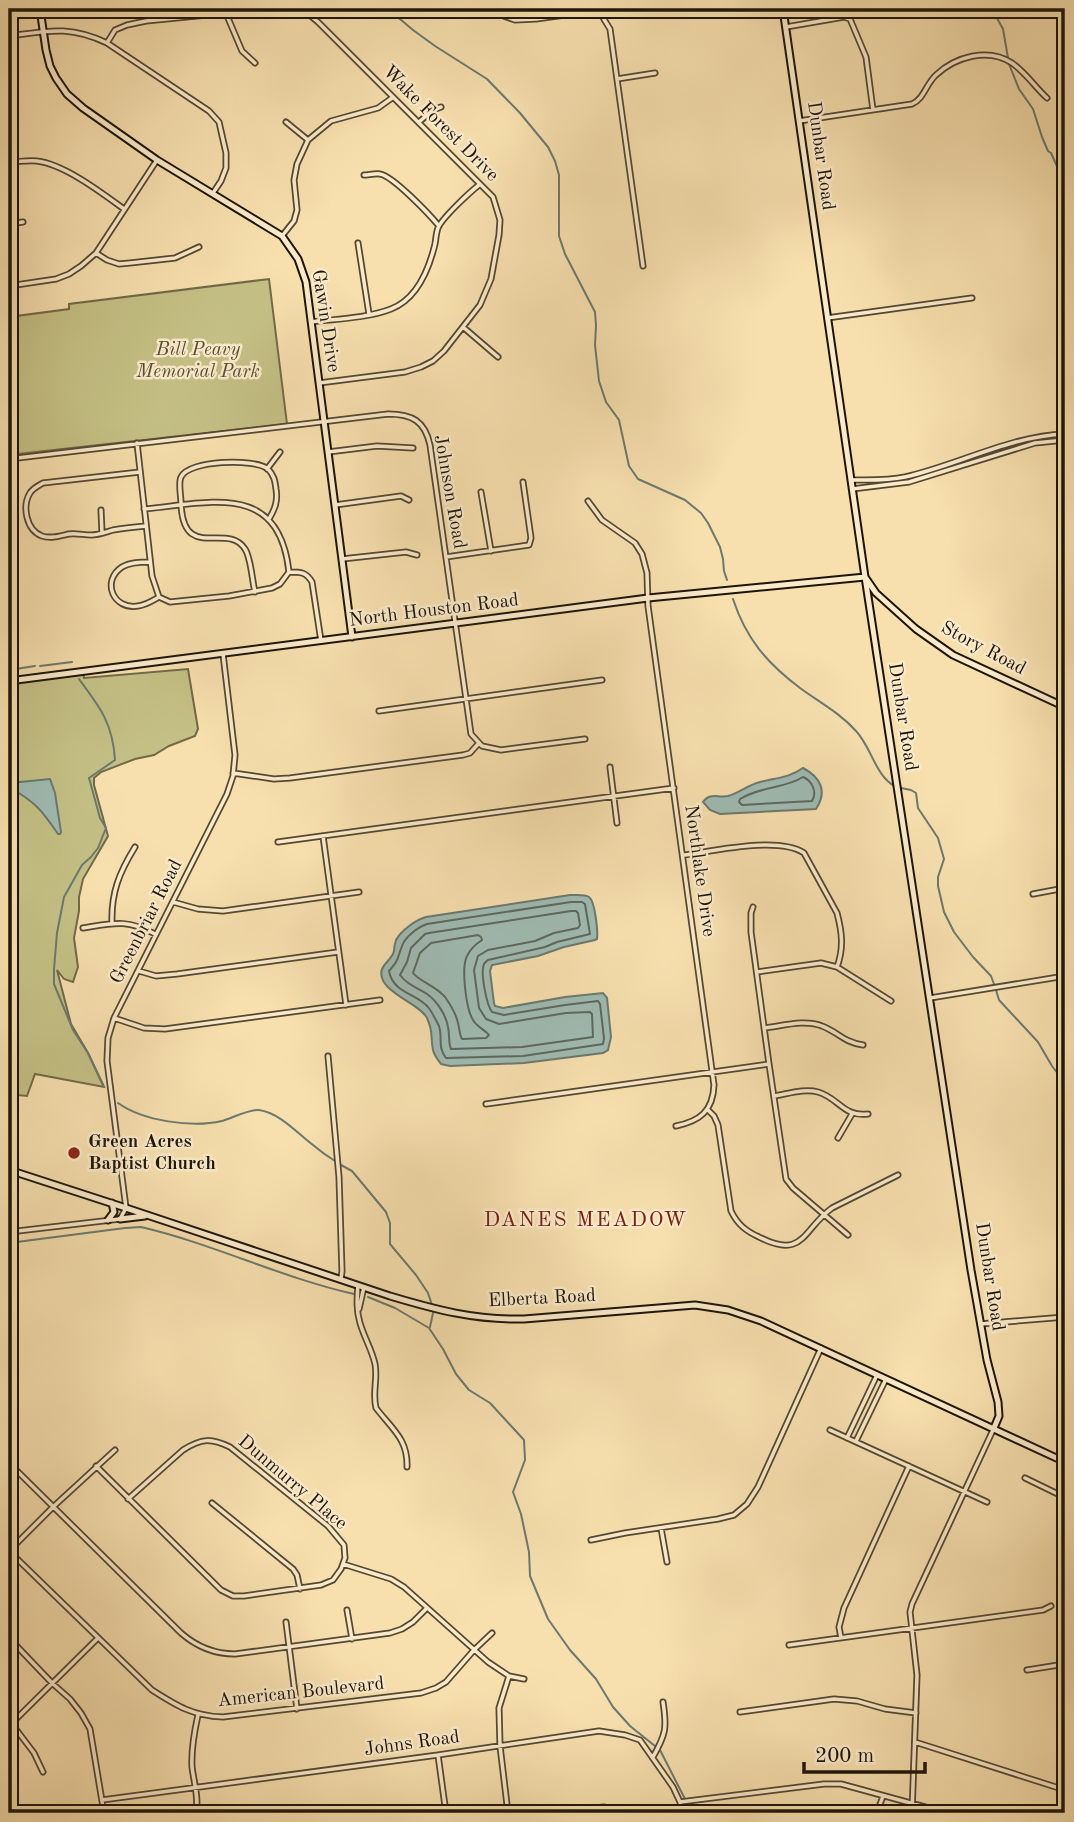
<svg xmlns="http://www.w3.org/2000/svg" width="1074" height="1822" font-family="'Old Standard TT',serif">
<rect width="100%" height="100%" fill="#f7dfae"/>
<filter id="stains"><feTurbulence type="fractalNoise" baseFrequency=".00286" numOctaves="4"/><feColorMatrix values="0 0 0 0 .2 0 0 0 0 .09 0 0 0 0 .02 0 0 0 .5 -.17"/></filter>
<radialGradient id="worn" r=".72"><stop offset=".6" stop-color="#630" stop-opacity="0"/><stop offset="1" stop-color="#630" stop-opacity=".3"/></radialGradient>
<path fill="#c4c085" stroke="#706a48" stroke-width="2" d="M269,279L287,424L9,455V317L69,309V304Z
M188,669L198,729L195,736L169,746L154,755L135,759L101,772L94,778V785L108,836L83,879L79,897V911L74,938L78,967L73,982L64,979L57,970L71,1024L88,1053L104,1087L35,1074L27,1096L18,1095L9,1127V682L83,672L84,678Z"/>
<path fill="#9fbbb3" stroke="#6b796f" stroke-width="2" d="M803,768C820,777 828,791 816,809L720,814L710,810L703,802C710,792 718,798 728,796C739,793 748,785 760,782C775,778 789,778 803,768Z
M50,779L55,793L61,832L60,834H58C41,809 35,802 9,787L10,783Z
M570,895C575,895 585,894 589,897C595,901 598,931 597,939L595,940L564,947L538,956L492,965L490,971L494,1003L495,1006L503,1008L565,997L603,993L607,998L611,1037L608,1050L603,1053L524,1063L450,1066L441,1064C438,1060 434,1055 433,1050C430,1037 434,1033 427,1018C420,1003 375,991 382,969C385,962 392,959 394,951C394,949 395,943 396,940C401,931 415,920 426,917Z"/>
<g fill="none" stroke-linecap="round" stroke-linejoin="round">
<path stroke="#5e685e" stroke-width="2" d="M803,777C813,781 817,793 812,801L742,805L739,802L740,799C761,786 784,789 803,777Z
M571,902H582L585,904L590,934L557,942L545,947L488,960C486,961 485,963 484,964C480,973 487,1006 492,1012L504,1015L565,1005L598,1001L600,1004L604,1038L603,1044L523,1056L446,1058C437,1046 443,1039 439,1026C436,1020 432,1012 428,1007C416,993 393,993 389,971C399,960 397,959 402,946C405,937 418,927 427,924Z
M571,911H576L578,913L580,925L578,928L554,933L535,941L488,950L478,956L474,970L479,1008L486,1019L499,1024L566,1013L590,1012L592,1014L593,1037L522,1047L451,1049C448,1042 450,1035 448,1027C446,1015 437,1001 427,994C417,987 408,986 400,975L407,962L411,948L425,934L429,933Z
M478,935L481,937L482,940C476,944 470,949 467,956C461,968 466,1009 473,1020C477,1027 485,1030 489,1035L486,1038L462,1039C459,1034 460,1030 458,1023C456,1014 450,1004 445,997C435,985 420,982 413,973L420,953L431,943Z"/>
<path stroke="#6b796f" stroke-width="2" d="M388,9L413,30L435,46L487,79L520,113L548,147L555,161L559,175V236L565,254L595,312L596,325L595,345L599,381L606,402L619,420L629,466L638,479L685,500L701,513L708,523L720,547L723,559L724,571L727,580
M992,9L1003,29L1008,58
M1009,64L1019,89L1033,109L1042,137L1048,151L1051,153L1065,184
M733,599C746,639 767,663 800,688C819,702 840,713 856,731C872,748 875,776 896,787
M40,666L72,662
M9,670L35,666
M79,679C100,707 113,724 115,760L89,778L100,818L106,828L98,848L91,857L82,865L64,897L57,933L54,969V984L73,1030L88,1053L104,1087
M901,788L911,790L916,793L918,808L938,838L944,859L938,877V886L944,912L954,932L973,957L991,976L994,984
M996,990L999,1000L1038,1042L1052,1066L1065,1083
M118,1103C143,1121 192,1128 222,1121C232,1118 250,1109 259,1110C280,1113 297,1133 313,1145C320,1151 327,1156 335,1161
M341,1165L352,1171L386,1212L390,1223V1244L416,1275L428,1293L432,1305
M9,1243L125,1228L141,1227C214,1244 282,1278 354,1294
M368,1297L395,1308L429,1328L443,1349L456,1374L469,1390L490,1403L524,1440L525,1460L513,1492L521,1514L529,1552L530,1576L548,1619L570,1650L596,1679L613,1707L630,1726L655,1746
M430,1327L433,1313
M660,1750L685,1799
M687,1805L690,1813"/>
<g stroke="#544833" stroke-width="7">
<path id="street" d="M298,9L306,12L318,22L493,197L500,220L499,235L491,279L480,305L444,351L433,361L421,367L405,372L319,383
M484,9L515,20L536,19L594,11L602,16L610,29L643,266
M225,11L242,51L255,63
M844,17L850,19L866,57L873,110
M786,27L844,17L869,9
M9,36C48,31 69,25 107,43L209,111L219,122L226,153V168L221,181L213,193
M107,43L115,30L127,25L146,21L207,15L238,9
M617,79L655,73
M799,121L912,104C924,99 926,84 936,75C955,57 988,47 1012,63C1026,73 1035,87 1047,98
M286,122L308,140
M419,122L433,110L441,107
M9,162C18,162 28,160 37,161C64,164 102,193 124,209
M364,175C368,175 376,173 380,174C393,176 430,215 439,226
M9,224L23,222
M282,236L294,221L297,210L294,180L297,164L308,140L331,121L378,108L392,98
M358,243L369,314
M96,253L107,260L119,264L130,263L175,258L199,247
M9,286L56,279L69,274L81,266L96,253L157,160
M827,318L972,298
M311,322C336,319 368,318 391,309C417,299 429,269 435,244C436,239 436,233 438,228C442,218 470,192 479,185
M463,327L498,357
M137,443L152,576L159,597L170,602L229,596L272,588L280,584L289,572C301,572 306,572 312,582L321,641
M328,452L377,446L413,448
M9,459L388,414C412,414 425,421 430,445L471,734L482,746L501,750L585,739
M267,469L280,452
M140,472L43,483C38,486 33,488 30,493C22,506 26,530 42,536C51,539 60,536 69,534C76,533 84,535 91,535C98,535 106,532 113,530C124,528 135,527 146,526
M851,480C869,480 887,481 905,477C958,465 1010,436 1065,434
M852,489L909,482L1035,443L1065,440
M481,492L491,551
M588,501L602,520L635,543L642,554L647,573L648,606L714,1085C713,1111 700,1121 676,1126
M335,505L401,496L409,500
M144,509C211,503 279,481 289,572
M101,510L102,533
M446,557L529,545L531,538L523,482
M342,559L406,552L417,555
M150,562C141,562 130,562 122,567C101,581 113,610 138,606C146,605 152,601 159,597
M255,592C252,580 251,558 245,549C227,521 183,563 181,503C181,496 178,483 181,477C189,460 254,458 268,469C274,475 275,481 276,489C278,501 275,509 269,519
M379,711L602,680
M610,767L617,823
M233,773L274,779L290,778L463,755L470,753L479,743
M323,836L346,1005
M278,842L674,788
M684,855C714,851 778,836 804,853L837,913C842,932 844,948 837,967
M1033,894L1065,888
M173,902L198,909L223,911L359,892
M753,907L751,913V932L769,1064L786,1179L793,1188L848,1235
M112,923C111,893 119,873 135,847
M83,928C114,923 127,919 155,934
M139,971L156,976L177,974L338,952
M757,972L821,963L837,967L891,1001
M930,998L1065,976
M114,1018L144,1028L165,1029L380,1000
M764,1028C782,1026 805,1019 822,1026C838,1032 843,1042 863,1045
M328,1056L339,1177L342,1271L341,1279
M774,1096C787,1094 805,1088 818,1092C839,1098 843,1117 868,1114
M486,1104L769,1064
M708,1110L714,1116L718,1125L731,1211C738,1225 746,1231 759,1237C804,1260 802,1230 832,1208L898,1175
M838,1138L852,1114
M9,1232L120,1219L126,1208L107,1061L108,1038L114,1018L227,794L233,776L235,755L223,654
M358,1285C357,1298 356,1310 360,1323C364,1337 372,1350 375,1364C378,1379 372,1393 376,1408C392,1429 408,1439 407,1467
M359,1309L364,1287
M980,1324L1065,1317
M830,1430L987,1502
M847,1438L877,1375
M856,1441L886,1379
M9,1463L181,1633C197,1647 214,1654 235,1654L390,1633L402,1629L413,1622L427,1608
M96,1466L221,1590L233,1596H244L321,1585L333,1580L341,1569L345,1558L344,1545L328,1526L230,1447C211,1438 202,1438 183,1450L128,1499
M1025,1478L1062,1496
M1065,1489L1061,1498L1065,1499
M212,1503L293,1569L297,1575L300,1589
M661,1528L667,1562
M591,1540L625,1533L718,1519L734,1515L747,1504L758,1487L821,1348
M9,1551L152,1690C177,1706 193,1716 223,1717L421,1693L436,1688L446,1682L474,1650L492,1633
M9,1551L53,1507L115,1450
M343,1564L391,1579L404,1587L488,1662L509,1676L524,1679
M347,1610L352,1639
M286,1622L297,1709
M9,1638L52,1683L70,1699L81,1713L90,1729L104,1813
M841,1638L839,1627L844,1608L909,1466
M789,1645L1043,1610L1051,1606
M1027,1670L1065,1664
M740,1712L834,1699L857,1701L885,1709L916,1713
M12,1724L34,1753L43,1772
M9,1726L97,1639
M915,1742L1065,1790
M438,1755L446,1813
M653,1757C666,1734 667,1728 663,1702
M102,1800L438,1755L599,1731L625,1735L640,1740L673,1787L680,1802L682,1813
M680,1802L824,1784H841L947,1813
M196,1813C199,1798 194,1783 192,1767C191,1749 194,1733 198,1715
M508,1813L500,1746L499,1708L509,1676
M552,1813L604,1807L616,1813
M877,1813L883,1796
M912,1813L917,1675L910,1612L912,1604L993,1430"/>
</g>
<g stroke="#1d150a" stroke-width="9">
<path id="secondary" d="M40,9L46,50L50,66L56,78L67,94L83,108L157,160L282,236L298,259L306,282L352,637
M783,9L865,577L971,1270L987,1360L998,1402L999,1416L994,1428
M9,681L648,598L865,577L876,593L916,629L953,655L1065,707
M9,1170L126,1208L390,1296C437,1310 474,1320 524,1319L695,1305L728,1310L761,1321L1065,1462
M120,1219L145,1216
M108,1220L114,1212L112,1203"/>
</g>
<use href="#street" stroke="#faeaca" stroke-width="3.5"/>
<use href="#secondary" stroke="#faeaca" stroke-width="5"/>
</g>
<circle fill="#8f2418" stroke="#faeaca" stroke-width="2.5" cx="74" cy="1153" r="7"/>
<g text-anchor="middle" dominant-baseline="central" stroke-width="5" stroke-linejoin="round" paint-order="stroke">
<g font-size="19" fill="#1d150a" stroke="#faeaca">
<text transform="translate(440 124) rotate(45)">Wake Forest Drive</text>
<text transform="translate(820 156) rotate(82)">Dunbar Road</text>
<text transform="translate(325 321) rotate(81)">Gawin Drive</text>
<text transform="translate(449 492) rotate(80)">Johnson Road</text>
<text transform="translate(434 611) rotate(-7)">North Houston Road</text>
<text transform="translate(983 649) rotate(28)">Story Road</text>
<text transform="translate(902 717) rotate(81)">Dunbar Road</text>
<text transform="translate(699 871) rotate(82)">Northlake Drive</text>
<text transform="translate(147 922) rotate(-63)">Greenbriar Road</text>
<text transform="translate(989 1277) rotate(81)">Dunbar Road</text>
<text transform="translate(542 1299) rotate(-3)">Elberta Road</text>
<text transform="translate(292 1483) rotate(40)">Dunmurry Place</text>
<text transform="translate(301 1693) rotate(-6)">American Boulevard</text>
<text transform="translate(412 1744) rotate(-8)">Johns Road</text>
</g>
<g font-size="19" font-style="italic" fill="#575135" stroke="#faeaca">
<text x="198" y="350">Bill Peavy<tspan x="198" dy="22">Memorial Park</tspan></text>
</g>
<g font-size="19" font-weight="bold" fill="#1d150a" stroke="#faeaca" text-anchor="start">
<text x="88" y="1142">Green Acres<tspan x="88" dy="22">Baptist Church</tspan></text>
</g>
<g font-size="21" letter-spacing="2" fill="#7a1f14" stroke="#faeaca">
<text x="586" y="1220">DANES MEADOW</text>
</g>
</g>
<rect width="1074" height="1822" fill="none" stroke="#f7dfae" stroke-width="35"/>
<rect x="10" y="10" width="1053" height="1801" fill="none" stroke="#1d150a" stroke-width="3.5"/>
<rect x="18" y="18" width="1039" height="1787" fill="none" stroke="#1d150a" stroke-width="2"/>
<path d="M804 1762v10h121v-10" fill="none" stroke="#1d150a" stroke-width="3.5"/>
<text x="815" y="1762" font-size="21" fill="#1d150a" stroke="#faeaca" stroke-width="5" paint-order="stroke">200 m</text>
<rect width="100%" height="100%" filter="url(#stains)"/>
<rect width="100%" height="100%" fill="url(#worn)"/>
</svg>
